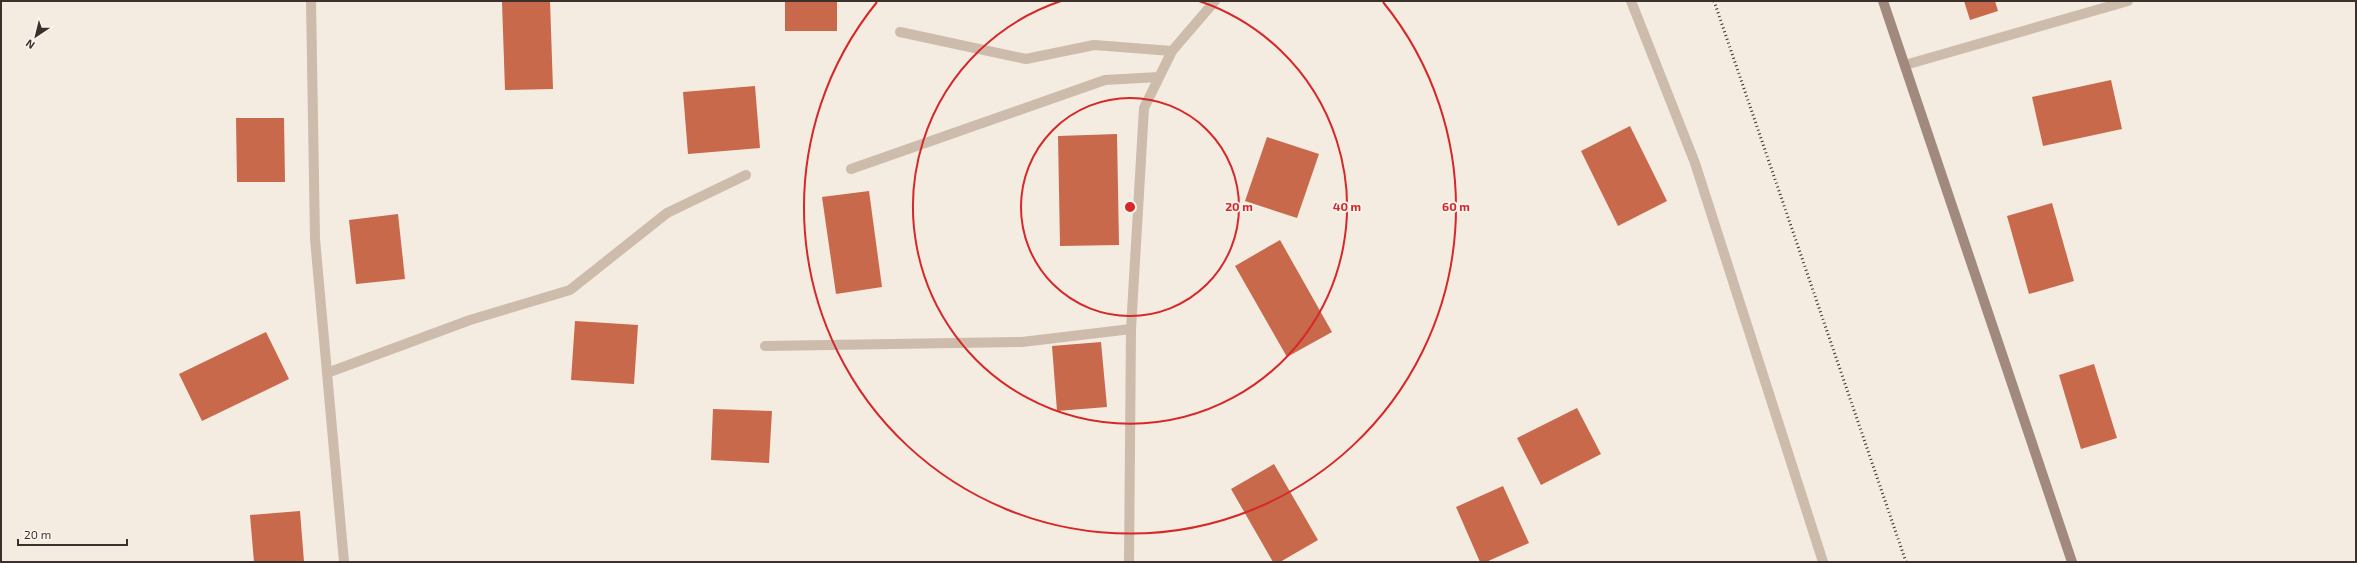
<svg xmlns="http://www.w3.org/2000/svg" width="2357" height="563" font-family="'Exo 2',sans-serif">
<rect width="100%" height="100%" fill="#f4ebe1"/>
<path fill="#c8694b" d="M517,1H550L553,89L505,90L502,2Z
M785,1H837V31H785Z
M1964,1H1995L1998,11L1970,20Z
M2111,80L2122,129L2043,146L2032,97Z
M755,86L760,148L688,154L683,92Z
M236,118H284L285,182H237Z
M1630,126L1667,201L1618,226L1581,151Z
M1117,134L1119,245L1060,246L1058,136Z
M1267,137L1319,154L1297,218L1245,201Z
M869,191L882,287L836,294L822,197Z
M2052,203L2074,281L2029,294L2007,216Z
M398,214L405,279L356,284L349,220Z
M1280,240L1332,332L1287,357L1235,266Z
M575,321L638,325L634,384L571,380Z
M266,332L289,379L202,421L179,374Z
M1101,342L1107,407L1057,411L1052,346Z
M2094,364L2117,438L2081,449L2059,375Z
M1577,408L1601,454L1541,485L1517,438Z
M713,409L772,411L769,463L711,460Z
M1274,464L1318,540L1280,562H1273L1231,489Z
M1503,486L1529,543L1486,562H1480L1456,507Z
M300,511L304,562H254L250,515Z"/>
<g fill="none" stroke-linecap="round" stroke-linejoin="round">
<path stroke="#cdbbac" stroke-width="10" d="M900,32L1026,59L1094,45L1172,51
M851,169L1105,80L1159,77
M765,346L1022,342L1131,329
M327,373L470,320L570,290L667,213L746,175"/>
<path stroke="#cdbbac" stroke-width="10" d="M311,1L315,239L344,562
M1631,1L1695,163L1823,562
M1905,65L2128,1
M1129,562L1131,329L1144,108L1172,51L1215,1"/>
<path stroke="#a18a7d" stroke-width="10" d="M1883,1L2072,562"/>
<path stroke="#3b302b" stroke-width="3" stroke-dasharray="1 3" stroke-linecap="butt" d="M1714,1L1906,562"/>
</g>
<g fill="none" stroke="#d62828" stroke-width="2">
<circle cx="1130" cy="207" r="109"/>
<path d="M1199 1A217 217 0 1 1 1061 1"/>
<path d="M1383 2A326 326 0 1 1 877 2"/>
</g>
<circle cx="1130" cy="207" r="6" fill="#d62828" stroke="#fbf5ee" stroke-width="2"/>
<g font-size="12" text-anchor="middle" font-weight="bold" fill="#d62828" stroke="#fbf5ee" stroke-width="3.5" stroke-linejoin="round" paint-order="stroke">
<text x="1239" y="211">20 m</text>
<text x="1347" y="211">40 m</text>
<text x="1456" y="211">60 m</text>
</g>
<rect width="2357" height="563" fill="none" stroke="#3b302b" stroke-width="4"/>
<g transform="translate(36 36) rotate(215)" stroke="#fbf5ee" stroke-width="3" paint-order="stroke">
<path d="M0-3L7 15L0 10L-7 15Z" fill="#3b302b"/>
<text y="-6" font-size="11" font-weight="bold" text-anchor="middle" fill="#3b302b">N</text>
</g>
<path d="M18 539v6h109v-6" fill="none" stroke="#3b302b" stroke-width="2"/>
<text x="24" y="539" font-size="12" fill="#3b302b" stroke="#fbf5ee" stroke-width="3" paint-order="stroke">20 m</text>
</svg>
